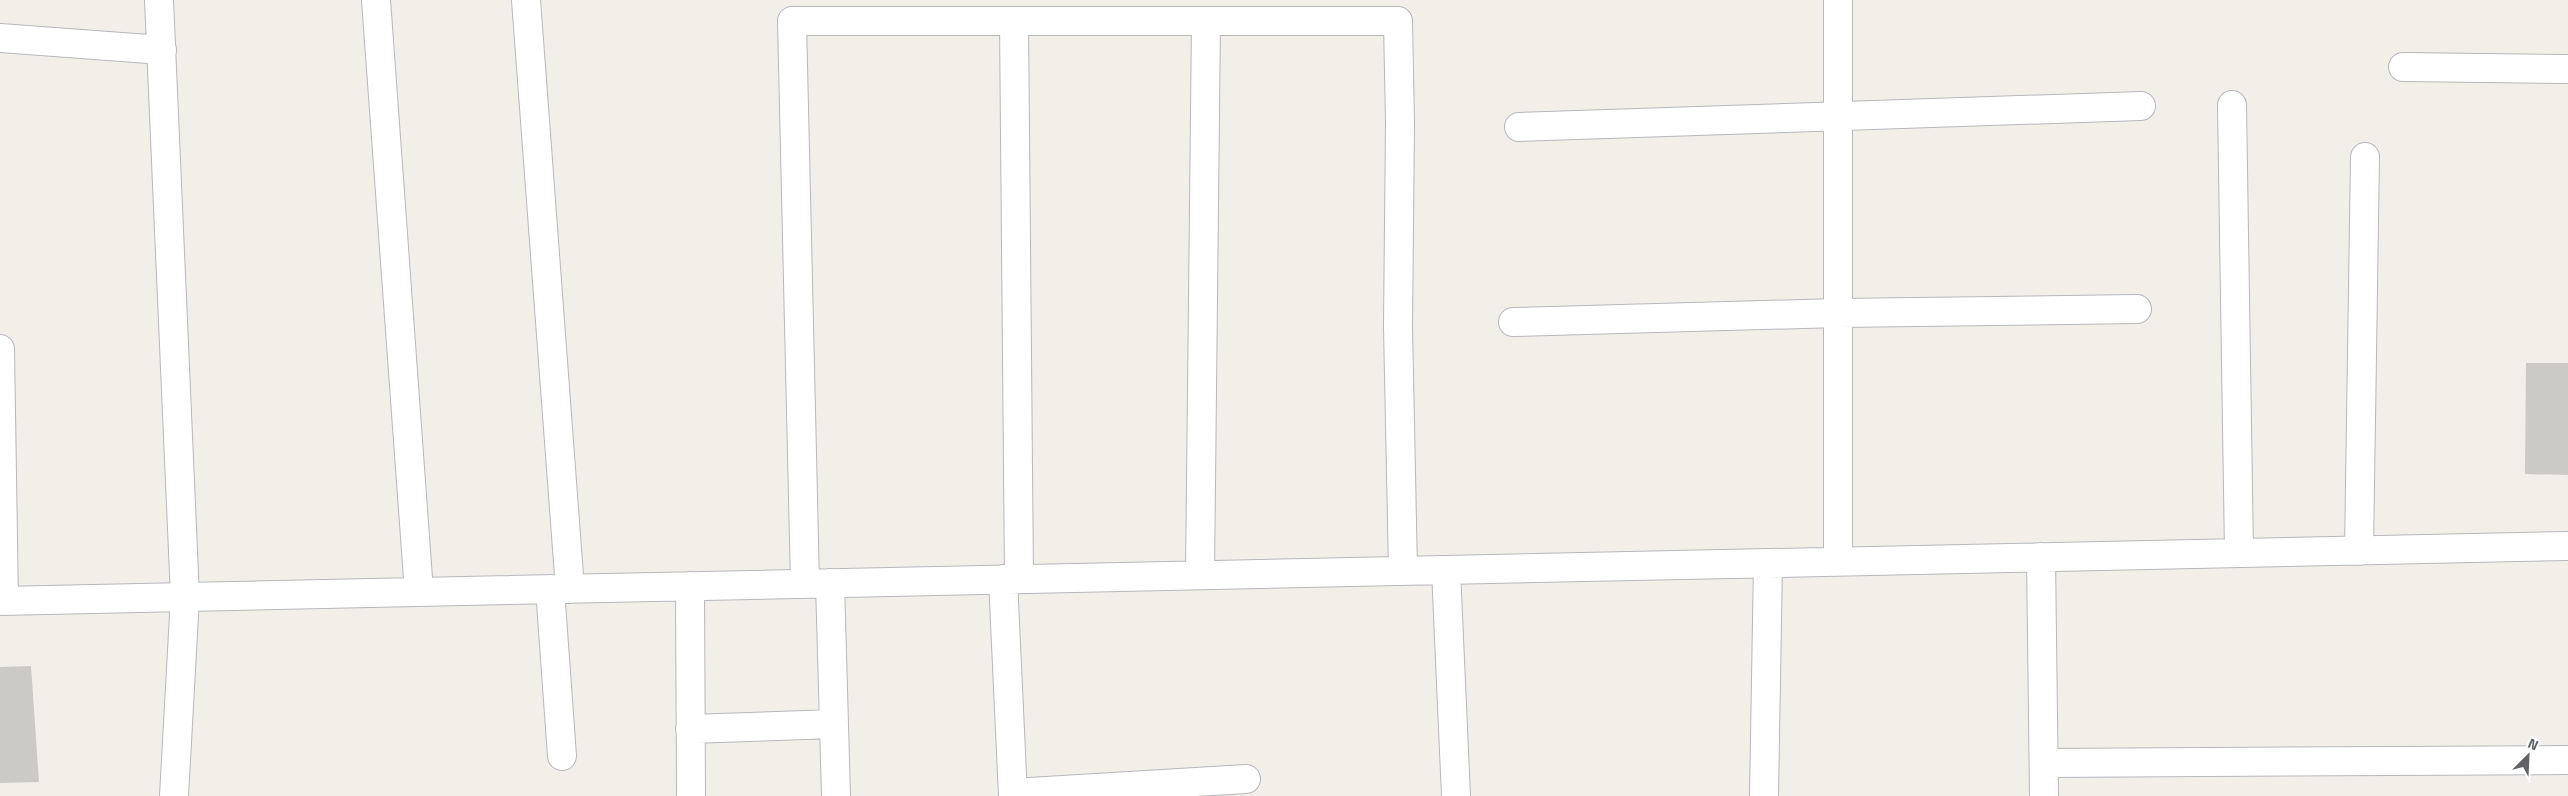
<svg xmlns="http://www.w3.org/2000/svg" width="2568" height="796" font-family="'Titillium Web',sans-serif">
<rect width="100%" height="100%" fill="#f1efe8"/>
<path fill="#cccac5" d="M2526,363H2568V475L2525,474Z
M31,666L39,782L0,783V667Z"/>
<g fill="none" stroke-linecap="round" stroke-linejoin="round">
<g stroke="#b5b8bc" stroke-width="30">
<path id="minor" d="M376,0L419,592
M526,0L570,589
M1838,0V561
M1014,21L1019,579
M0,38L162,50
M2403,67L2568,69
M2232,105L2239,553
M1519,127L2141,106
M1513,322L1838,313L2137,309
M0,349L4,601
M2359,551L2365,157
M2041,557L2044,796
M1446,570L1456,796
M1200,575L1206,21
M1003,579L1013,796
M830,583L836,796
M805,584L792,21H1398L1400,123L1398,326L1403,571
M690,586L691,796
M550,589L562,756
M0,601L2568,546
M690,729L834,724
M2044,763L2568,760
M1013,793L1246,779
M1764,796L1768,563"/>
</g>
<g stroke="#b5b8bc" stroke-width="30">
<path id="tertiary" d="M159,0L185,597L174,796"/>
</g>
<use href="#minor" stroke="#fff" stroke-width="28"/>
<use href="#tertiary" stroke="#fff" stroke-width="28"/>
</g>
<g transform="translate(2528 756) rotate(24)" stroke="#ffffff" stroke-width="4" paint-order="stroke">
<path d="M0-4L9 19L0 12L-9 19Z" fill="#5f6368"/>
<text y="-8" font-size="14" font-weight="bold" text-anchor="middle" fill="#5f6368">N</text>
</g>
</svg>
